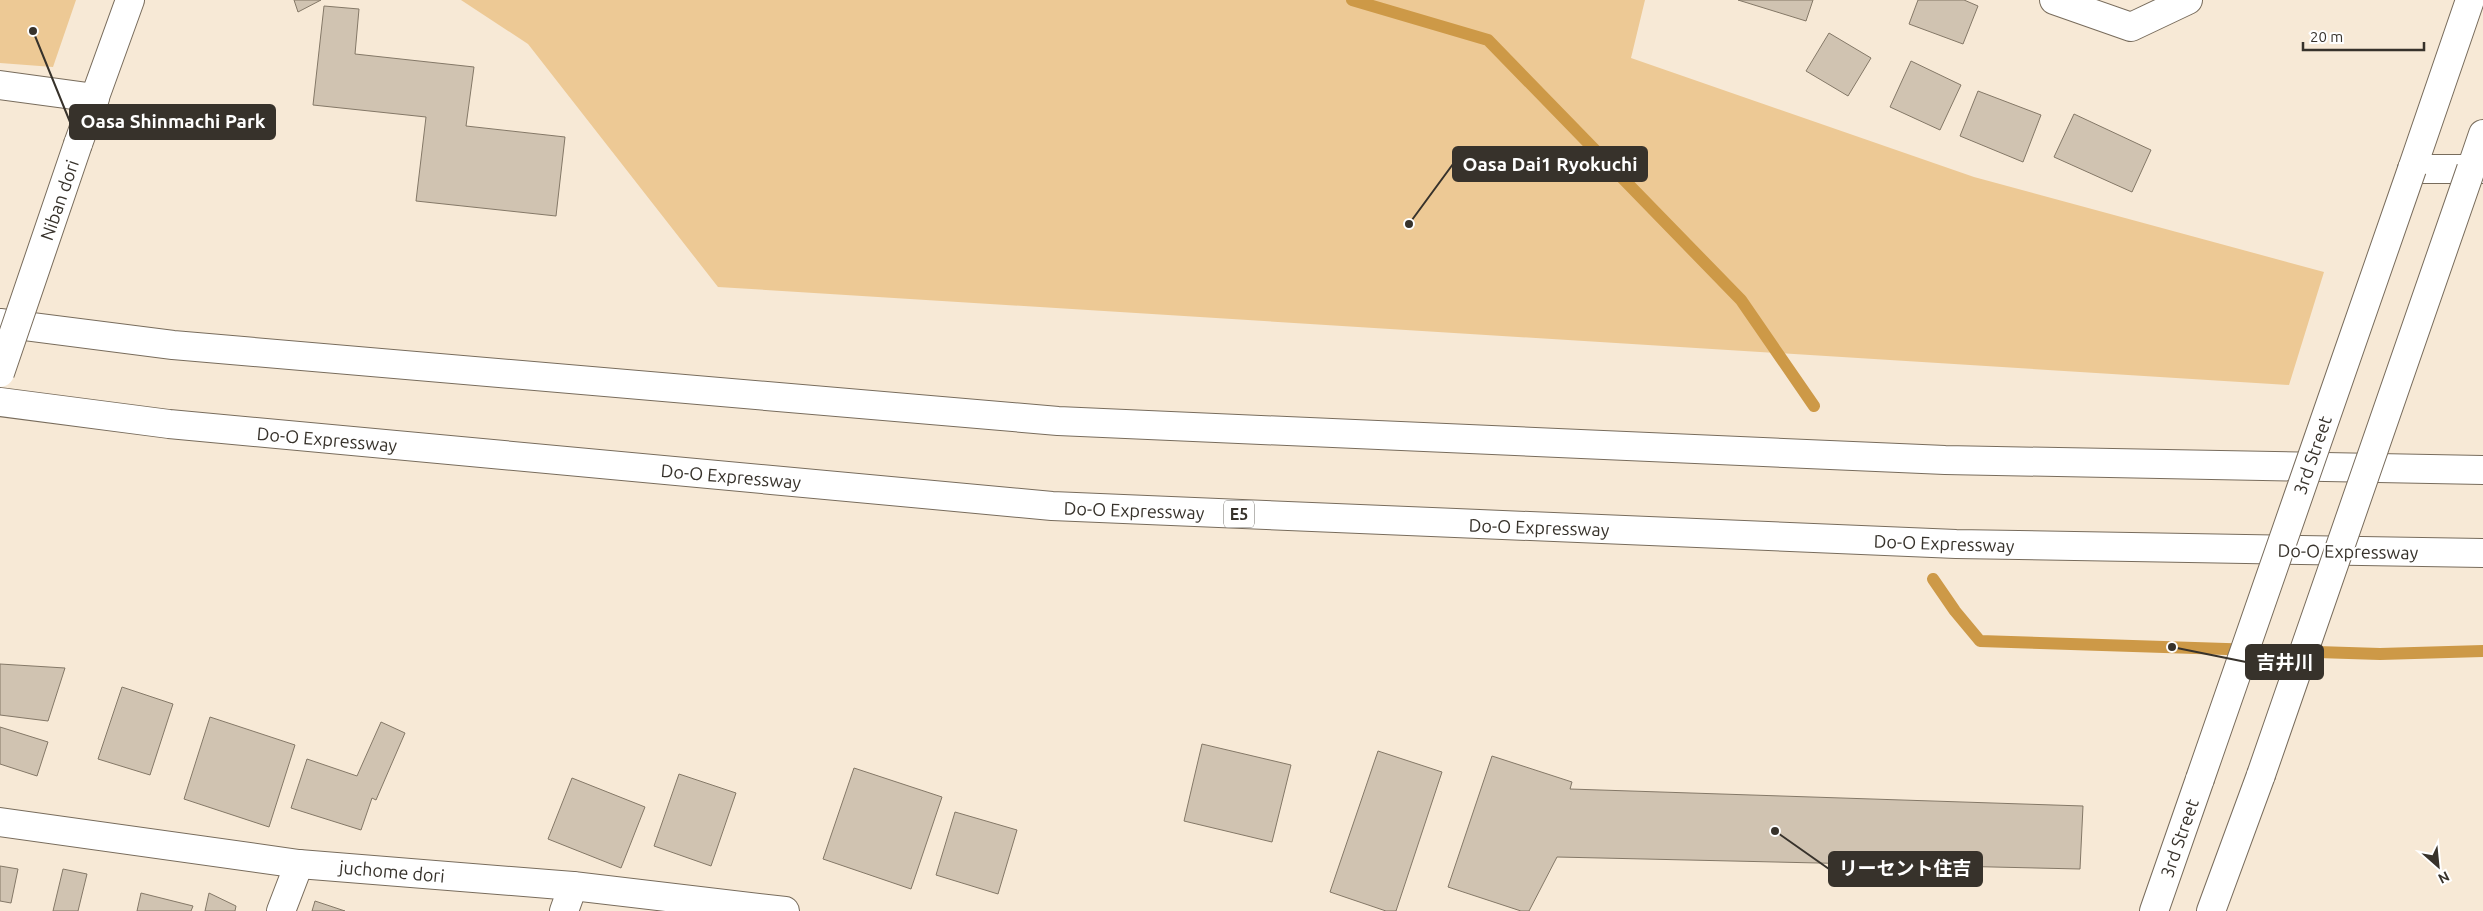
<svg xmlns="http://www.w3.org/2000/svg" width="2483" height="911" font-family="Ubuntu,'Noto Sans JP',sans-serif">
<rect width="100%" height="100%" fill="#f7e9d6"/>
<path fill="#edc995" d="M0,0H76L53,67L0,63Z
M461,0H1645L1631,58L1974,177L2324,272L2289,385L718,287L528,44Z"/>
<g fill="none" stroke-linecap="round" stroke-linejoin="round">
<path stroke="#cd9947" stroke-width="12" d="M1352,0L1488,40L1741,300L1814,406
M1933,579L1955,611L1980,641L2380,654L2483,651"/>
</g>
<path fill="#d0c3b1" stroke="#847867" d="M294,0H321L298,12Z
M1738,0H1813L1806,21Z
M1918,0H1964L1978,6L1963,44L1909,24Z
M324,6L359,9L355,54L474,67L466,126L565,137L556,216L416,201L426,117L313,105Z
M1829,33L1871,58L1848,96L1806,71Z
M1911,61L1961,85L1940,130L1890,107Z
M1978,91L2041,115L2023,162L1960,136Z
M2074,114L2151,150L2132,192L2054,157Z
M0,664L65,668L48,721L0,715Z
M122,687L173,704L150,775L98,759Z
M210,717L295,745L269,827L184,799Z
M381,722L405,733L376,800L372,798L361,830L291,808L307,759L357,776Z
M0,727L48,742L37,776L0,764Z
M1202,744L1291,765L1272,842L1184,821Z
M1378,751L1442,772L1396,911H1386L1330,892Z
M1492,756L1572,782L1570,789L2083,806L2080,869L1557,857L1529,911H1521L1448,887Z
M854,768L942,797L911,889L823,859Z
M679,774L736,793L711,866L654,846Z
M572,778L645,807L621,868L548,839Z
M955,812L1017,830L998,894L936,875Z
M0,866L18,869L11,903L0,901Z
M63,869L87,874L78,911H53Z
M141,893L193,906L191,911H137Z
M209,893L236,906L235,911H205Z
M315,901L345,911H312Z"/>
<g fill="none" stroke-linecap="round" stroke-linejoin="round">
<g stroke="#786c5c" stroke-width="30">
<path id="street" d="M2054,0L2131,27L2188,0
M0,85L95,98
M2412,169H2483
M281,911L299,864
M564,911L573,886"/>
</g>
<g stroke="#786c5c" stroke-width="30">
<path id="secondary" d="M78,144L130,0
M2412,169L2470,0
M2471,169L2483,134
M0,822L299,864L573,886L785,911
M2154,911L2200,779
M2211,911L2261,775"/>
</g>
<g stroke="#786c5c" stroke-width="30">
<path id="highway" d="M0,323L173,345L1058,421L1945,460L2483,470
M0,402L169,424L1052,506L1956,544L2483,553"/>
</g>
<use href="#street" stroke="#fff" stroke-width="28"/>
<use href="#secondary" stroke="#fff" stroke-width="28"/>
<use href="#highway" stroke="#fff" stroke-width="28"/>
<g stroke="#786c5c" stroke-width="30" stroke-linecap="butt">
<path id="secondary-bridge" d="M0,373L78,144
M2261,775L2471,169
M2200,779L2412,169"/>
</g>
<use href="#secondary-bridge" stroke="#fff" stroke-width="28"/>
</g>
<g text-anchor="middle" dominant-baseline="central" stroke-width="4" stroke-linejoin="round" paint-order="stroke">
<rect fill="#fff" stroke="#73706b" stroke-width="1" x="1224" y="500.5" width="30" height="27" rx="4"/>
<g font-size="16" font-weight="bold" fill="#37322b">
<text x="1239" y="514">E5</text>
</g>
<g font-size="18" fill="#37322b" stroke="#fff">
<text transform="translate(59 200) rotate(-71)">Niban dori</text>
<text transform="translate(327 439) rotate(5)">Do-O Expressway</text>
<text transform="translate(2312 455) rotate(-71)">3rd Street</text>
<text transform="translate(731 476) rotate(5)">Do-O Expressway</text>
<text transform="translate(1134 510) rotate(2)">Do-O Expressway</text>
<text transform="translate(1539 527) rotate(2)">Do-O Expressway</text>
<text transform="translate(1944 543) rotate(2)">Do-O Expressway</text>
<text transform="translate(2348 551) rotate(1)">Do-O Expressway</text>
<text transform="translate(2179 838) rotate(-71)">3rd Street</text>
<text transform="translate(392 871) rotate(5)">juchome dori</text>
</g>
</g>
<path fill="none" stroke="#37322b" stroke-width="2" d="M33 31L70 122M1409 224L1453 164M2172 647L2246 662M1775 831L1829 869"/>
<g fill="#37322b" stroke="#fff" stroke-width="2">
<circle cx="33" cy="31" r="5"/>
<circle cx="1409" cy="224" r="5"/>
<circle cx="2172" cy="647" r="5"/>
<circle cx="1775" cy="831" r="5"/>
</g>
<g fill="#37322b" stroke="#37322b" stroke-width="2">
<rect x="70" y="105" width="205" height="34" rx="5"/>
<rect x="1453" y="147" width="194" height="34" rx="5"/>
<rect x="2246" y="645" width="77" height="34" rx="5"/>
<rect x="1829" y="852" width="153" height="34" rx="5"/>
</g>
<g font-size="19" text-anchor="middle" font-weight="bold" fill="#fff">
<text x="173" y="128">Oasa Shinmachi Park</text>
<text x="1550" y="171">Oasa Dai1 Ryokuchi</text>
<text x="2285" y="669">吉井川</text>
<text x="1905" y="875">リーセント住吉</text>
</g>
<g transform="translate(2438 866) rotate(153)" stroke="#ffffff" stroke-width="4" paint-order="stroke">
<path d="M0-4L9 19L0 12L-9 19Z" fill="#37322b"/>
<text y="-8" font-size="14" font-weight="bold" text-anchor="middle" fill="#37322b">N</text>
</g>
<path d="M2303 42v8h121v-8" fill="none" stroke="#37322b" stroke-width="2.5"/>
<text x="2310" y="42" font-size="15" fill="#37322b" stroke="#ffffff" stroke-width="4" paint-order="stroke">20 m</text>
</svg>
